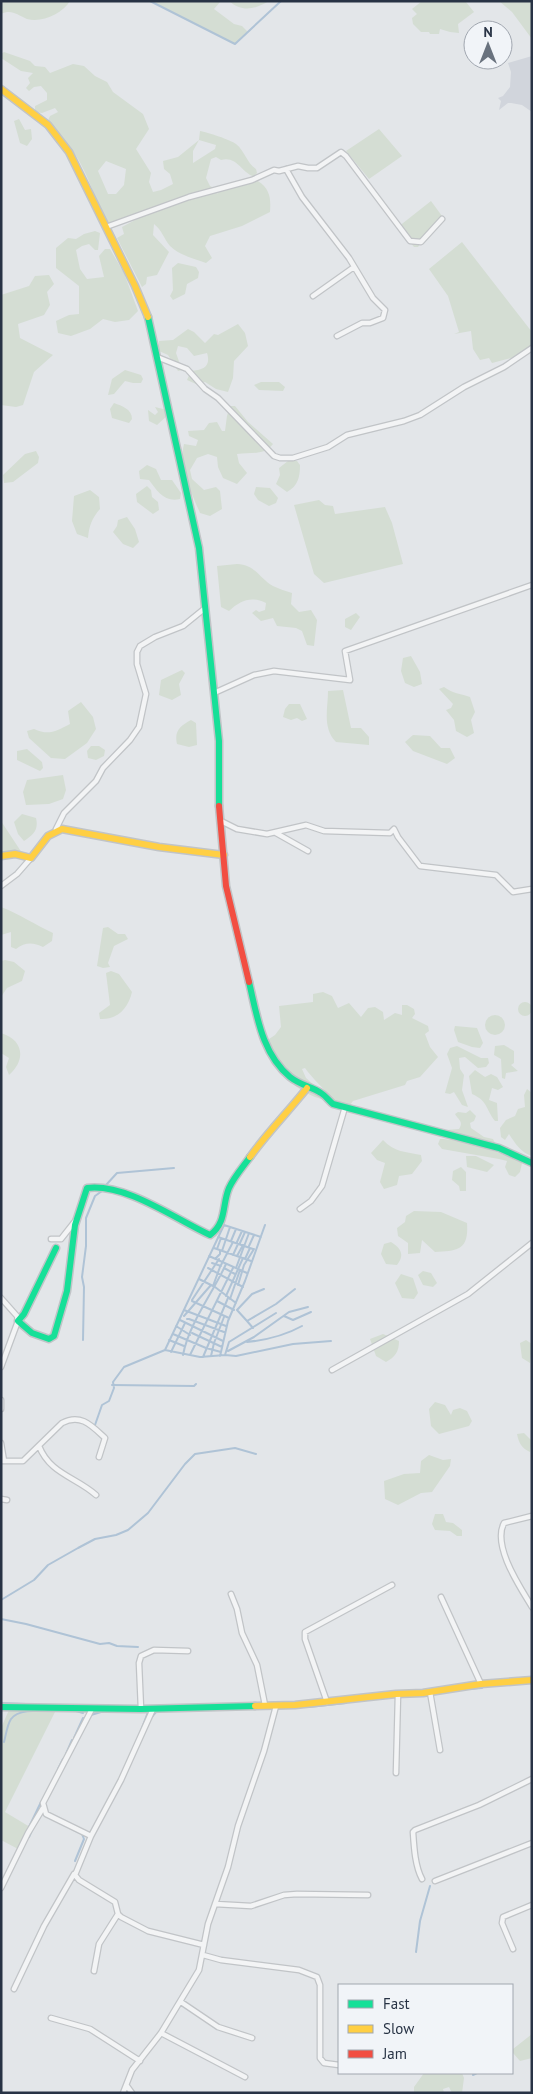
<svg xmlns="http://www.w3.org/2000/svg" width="533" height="2094" font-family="'PT Sans',sans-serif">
<rect width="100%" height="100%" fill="#e3e6e9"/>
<path fill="#d1d5dc" d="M532,56V112L522,105L511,103H508L499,110L501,101L498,98L503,96L510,87L511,72L508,63Z"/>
<path fill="#d4ddd3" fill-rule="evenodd" d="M1,1H70C62,14 42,23 27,19C17,15 12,9 1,14Z
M150,1H221L214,9L234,24L242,26L248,32L235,44Z
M229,1H269C254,10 242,12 229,1Z
M422,1L466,2L474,12L458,24L459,33L450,32L440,29L439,34H430L429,32H421L413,24L412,18L417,14L412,9Z
M499,1H532V39L512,12Z
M4,52L30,61L35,66L45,67L50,73L73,64L84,66L95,76L107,82L113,92L143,114L149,129L136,149L151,173L149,182L153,192L161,190L173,184L170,174L164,169L163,161L178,157L199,140L200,131C207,132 231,140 236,144C245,151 246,162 256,169L257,173L254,177C240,171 237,156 221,160L216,157L211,159L206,178L210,186L216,189L217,194L221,187L258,181C270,189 271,198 270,212L242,226L210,236L205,246L212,258L206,263C195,259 179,255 170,246C164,239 162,230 154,224L153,235L169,252L157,275L147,277L146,284L142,287L117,238L124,234L122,227L135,220L112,227L105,225C90,183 82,152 47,123L50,116L58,112L55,108L42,113L35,112V106L47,100V93L41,86L34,87L29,91L26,88L30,83L28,78L33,73L21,71L1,58V54ZM199,140L216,145L215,149L193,163V151ZM106,161L126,169L124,185L116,194H108L98,171Z
M19,119L25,130L31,129L32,139L27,146L20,143L14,121Z
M379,129L402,156L369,179L346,151Z
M431,201L442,216L418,247H414L398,227Z
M95,231L100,233L98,250H95L89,244L82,246L76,250L80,269L87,279L104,277L99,256L105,249H110L124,273L138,311L129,320L115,322L103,319L90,329L71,336L58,333L56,321L69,315L79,314V286L56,268V248L68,238L76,239L84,234Z
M462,242L532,332V347L523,355L492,363L489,358L480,360L473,349L471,331L454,334L459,332L448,296L429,269Z
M178,263L196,267L199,272L198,278L187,284L185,294L173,300L170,296L173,290L172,268Z
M49,275L54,284L47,292L50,305L44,315L18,324L20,338L53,355L34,372L23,405L16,407L1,405V295L29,286L35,276Z
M238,324L245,333L248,346L234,361L233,378L228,392L216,389L205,382L196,384L187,380L191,371C204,370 211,366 207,353L194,356L187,348L178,346L176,353L182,370L178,371L168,355L159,351V341L173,340L188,329L194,332L205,343L214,334L218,335Z
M125,370L141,375L143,379L141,383H133L125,381L114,394L108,395L112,379Z
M261,382H279L285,387L283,391L259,390L254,385Z
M114,403C122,406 132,409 132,419L129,423L112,418L110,409Z
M230,406H235L248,422L273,444C264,456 251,452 237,454L239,463L247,473L237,484L223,478L218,467L217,457L208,454L197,458L190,470L192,479L204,490L216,487L220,491L222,509L210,516L200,513C191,491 178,468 184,444L196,446L198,440L189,436L188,431L204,430L209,423L217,422L222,431H225L227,416Z
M155,407L167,410L168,415L157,425L149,421L148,410L155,415L158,412Z
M36,451L39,457L38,463L13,482L4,483L3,475L25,454Z
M288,461H297L300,465C300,477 298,486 287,492L276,484L280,475L279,468Z
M147,465L156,469L161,480H172L181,493L180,499C165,503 157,491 149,480L140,479L139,471Z
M147,486L151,490L152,497L158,502L159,510L153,514L137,502L136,494Z
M256,487L270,488L278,498L276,503L269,506L258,500L254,494Z
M90,490L99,497L100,509C92,518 89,526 88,538L77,534L72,521L74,496Z
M319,500L325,505L333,506L335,514L385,507L392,523L403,564L324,583L314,574L294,505Z
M127,517L135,529L139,542L133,548L123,544L113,532L117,526L118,520Z
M237,564C256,565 259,578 273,586C279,589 286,591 292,593L291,604L299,612L311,610L317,620L314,646L307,645L302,631L296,628L277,626L273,618L261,621L252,613L256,610L259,612L265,610L266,603C251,596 241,600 229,611L221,607L217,566Z
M356,613L360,617L351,630L345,627V619Z
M411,656L420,672L422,684L414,687L405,683L401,671L403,658Z
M182,670L185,673L179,684L181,695L172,700L159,695L161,680Z
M444,687C454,694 459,693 470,697L475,712L471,720L474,733L467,737L456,731L454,720L446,710L451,708L453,704L439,689Z
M343,690L351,728H361L369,737V745L336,742C322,727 328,709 328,691Z
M81,702L93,717L96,729L87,743L65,759L51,758L29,738L27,731L34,729C49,736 56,731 70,724L68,711Z
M289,704H300L307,719L302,721L297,718L291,720L283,717L285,709Z
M191,720L196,723L197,745L189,747L177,744C174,731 180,726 191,720Z
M413,735L430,736L441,748H450L455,758L447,764L413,751L405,742Z
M91,746H99L105,750L104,756L96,760L88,758L87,751Z
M27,749L42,762L43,768L40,771L17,760V751Z
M63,775L66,790L63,799L49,804L26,805L23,792L27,780Z
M22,814L36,818C39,830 33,835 24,841L18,834L14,822Z
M1,821L24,856L1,860Z
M1,907C20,914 35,925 53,933L52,941L43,947C33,942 25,942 16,949L11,947V932L1,935Z
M108,927L118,934H125L128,939L114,946L108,963L110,967L103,968L97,966L103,928Z
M5,960L14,962L25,971L22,981L7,988L1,997V961Z
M111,971L119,974L132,992C128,1009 117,1020 100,1019L99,1013L110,1005L106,973Z
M323,992L332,996L338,1008L349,1003L361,1017L368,1008L375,1007L383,1012L384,1020L395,1013L402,1015V1005H407L414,1009L415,1014L412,1018L428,1026L429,1031L425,1034L430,1047L438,1057L420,1077L407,1081L405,1085L353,1101L350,1105C346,1104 338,1104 335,1101C325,1090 313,1079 305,1068L302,1069L306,1078L329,1098L328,1101C290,1091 282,1074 266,1041L275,1035L281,1027L279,1006L313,1002V994Z
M518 1009a7 7 0 1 1 14 0a7 7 0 1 1-14 0Z
M485 1025a10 10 0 1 1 20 0a10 10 0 1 1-20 0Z
M455,1026L477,1028L483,1043L480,1048L472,1047L458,1042L454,1030Z
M1,1033C24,1040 26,1060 9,1075L6,1067L9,1058L1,1053Z
M504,1045L514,1051V1063L511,1065L518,1071L506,1073L505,1079L502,1078L501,1059L494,1055L495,1046Z
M457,1046L481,1058H488L489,1063L486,1067L478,1068L465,1057L459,1058L460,1069L464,1075L462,1090L468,1107L462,1105L454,1092L450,1094L445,1093L452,1068L447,1054L450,1048Z
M475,1070L485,1077L491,1074L497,1077L503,1087L498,1090L492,1088L489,1100L497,1103L498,1121H495C485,1108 488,1101 472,1094L469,1076Z
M527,1089L532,1093V1156C521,1153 515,1143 509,1134L505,1140L501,1137L500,1128L506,1120L515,1116L518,1109L525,1107L524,1095Z
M470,1110L476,1116L474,1121L470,1123L471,1128L484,1137L493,1139L496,1145L446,1132V1130L459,1129C464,1121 458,1120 455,1114L458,1112L466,1113Z
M440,1139C462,1139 503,1153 522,1163L520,1172L515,1177L509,1175L505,1167L507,1161L499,1159L442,1149L438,1144Z
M383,1140C394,1152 406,1152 421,1155L422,1161L412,1174L399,1176L397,1185L384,1189L380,1182L385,1163L377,1160L371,1153Z
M466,1156H476L494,1165L487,1172L467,1167Z
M461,1167L466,1172V1191H460L459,1186L452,1180L453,1171Z
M414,1211L441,1212L467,1223C469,1250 458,1251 435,1252L422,1240L420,1253L408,1254V1243L398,1236L397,1228L405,1222L406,1216Z
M391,1242C401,1248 405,1255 397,1265L386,1264L381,1254L384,1244Z
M423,1271L431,1273L437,1283L433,1287L423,1285L418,1275Z
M401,1274L413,1278L418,1293L414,1299L402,1298L395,1283Z
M383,1334L399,1341C399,1352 395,1357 386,1362L376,1356L370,1339Z
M526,1340L532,1344L530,1363L522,1358L520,1343Z
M435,1402L445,1405L451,1415L453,1410L460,1408L467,1411L472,1421L469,1426L439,1434L431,1426L429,1409Z
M524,1433L532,1441L530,1452C522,1448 519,1444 517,1434Z
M429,1455L443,1460L451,1459L450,1466L432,1492L421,1493L398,1505L385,1499L384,1481L404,1474L420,1473L421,1461Z
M435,1514H443L446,1522L453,1523L462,1530V1536H457L450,1531L435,1530L432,1524Z
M9,1710H52L55,1712L5,1812L30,1827L18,1849L1,1840V1728Z
M532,2034V2058L520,2061L513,2053V2049Z
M424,2073H462L464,2078L462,2093H452L449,2087L443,2089L444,2093H414V2087Z"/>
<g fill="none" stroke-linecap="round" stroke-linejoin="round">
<path stroke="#afc3d6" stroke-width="2" d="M150,1L235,44L281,1
M106,1185L117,1173L174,1168
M218,1237L253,1249
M231,1241L236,1229
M237,1242L242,1231
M240,1243L245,1232
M249,1246L254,1235
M214,1248L251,1261
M217,1249L221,1238
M222,1251L230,1227
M233,1255L238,1244
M209,1256L247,1273
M237,1256L243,1245
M216,1258L220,1254V1250
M245,1259L250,1248
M212,1263L221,1266
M208,1268L243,1287
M224,1268L235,1274
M236,1268L249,1233
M199,1279L215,1287L236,1303
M238,1285L244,1265L254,1249
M213,1286L220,1267L233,1242
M226,1296L243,1258
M230,1299L240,1270
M192,1300L219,1259
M192,1301L229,1318
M217,1301L234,1310
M184,1310L226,1326
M184,1316L211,1285
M284,1316L293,1320L311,1312
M187,1319H189L224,1332
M180,1320L223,1341
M247,1321L237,1310L252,1294L264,1289
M176,1326L190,1335
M253,1328L247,1321L276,1304L295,1289
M192,1333L222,1347
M173,1334L206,1348L221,1352L220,1356
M83,1340L84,1287L82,1277L86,1246V1218L95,1196L102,1191
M169,1340L184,1346
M247,1342C267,1340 284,1336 302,1326
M165,1350L200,1357L225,1355L229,1342L276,1313
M228,1351L254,1337L289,1312L308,1307
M171,1352L185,1323
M221,1352L228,1321L245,1281L265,1225
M183,1355C189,1323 213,1293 226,1264
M190,1355L233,1268
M225,1355L236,1356L293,1344L331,1341
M211,1356L214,1343L224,1317
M203,1357L228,1298
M112,1385L194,1386L196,1384
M95,1425L102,1405L109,1401L114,1388L113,1382L124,1367L165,1350L224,1225L261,1237
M1,1600L34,1580L48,1565L78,1548L95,1539L116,1535L128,1530L148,1513L185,1464L195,1454L235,1448L256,1454
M1,1619L26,1624L100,1644L109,1643L117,1646L138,1647
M467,1689L482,1688
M1,1703L26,1704
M309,1707L346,1703
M260,1709H272
M76,1711L83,1713
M170,1711H192
M91,1715L101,1712H148L139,1736
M150,1719L156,1712L162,1711
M74,1738L83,1718
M4,1742C6,1735 7,1725 11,1719C19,1708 42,1711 54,1711
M66,1754L72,1740
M58,1769L63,1759
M29,1827L41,1802
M70,1828L82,1834L84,1839L75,1861
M29,1837L33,1828
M416,1952L420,1921L430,1886
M473,2075L477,2073"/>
<g stroke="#c1c4c7" stroke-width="7">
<path id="street" d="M286,169L302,197L349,258L373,298L385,310L383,318L370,323H362L337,336
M106,227L189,197L252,180L274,170L279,171L298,166L308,168H317L341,152L346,156L410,241L421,242L442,219
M313,296L354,267
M157,357L187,369L205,389L218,398L274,456L280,458H293L328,447L347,435L404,421L420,415L464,387L504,367L532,348
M214,693L254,675L274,671L350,680L345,651L532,585
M221,821L237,829L267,834L306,825L324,831L390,833L394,829L398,837L420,866L496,875L513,892L532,889
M56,829L64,813L96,781L103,768L130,740L139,727L146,694L137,664V652L140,646L155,637L183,626L204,609
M276,833L308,851
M1,886L17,874L31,858
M300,1209L311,1201L322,1186L345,1107
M51,1239H61L76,1220
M1,1298L17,1316L18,1321L1,1367
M332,1370L468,1294L532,1243
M1,1400V1409
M1,1443L4,1461
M39,1446C50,1474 76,1477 96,1495
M1,1461H23L62,1423C81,1413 92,1426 105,1438L99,1457
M1,1499L7,1500
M532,1516L504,1523C492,1546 520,1587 532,1607
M231,1594L237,1609L242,1633L257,1665L265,1705
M441,1597L481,1684
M430,1692L440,1750
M327,1702L305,1639V1632L392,1585
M141,1709L139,1663L141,1656L154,1650L188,1651
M153,1709L121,1780L91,1836L75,1875L79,1880L115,1902L118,1914L121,1917L148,1931L204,1945
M396,1773L398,1694
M91,1836L46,1814L43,1803L92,1709
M422,1879C415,1866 414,1847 413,1832L415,1830L479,1805L532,1779
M435,1881L532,1843
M1,1888L28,1833L43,1808
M215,1904L251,1906L284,1895L297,1894L368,1895
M513,1949L502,1923L503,1917L532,1905
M203,1955L221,1960L299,1970L317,1977L320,1985V2058L324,2063L339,2065
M94,1971L99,1944L118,1914
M14,1989L44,1926L74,1874
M181,2002L218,2027L252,2038
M51,2018L90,2029L140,2061
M161,2033L245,2077
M127,2086L132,2093
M123,2093L132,2070L161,2033L199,1970L208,1924L228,1867L238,1826L264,1751L276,1706"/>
</g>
<g stroke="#c1c4c7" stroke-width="9">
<path id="fast" d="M148,317L199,548L219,741V806
M249,982C257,1016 262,1054 290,1077C300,1085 312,1087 321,1093C326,1096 329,1101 333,1104L499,1148L532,1163
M56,1248L24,1314L18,1321L32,1333L49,1339L54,1336L67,1291L75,1225L87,1188C126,1183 175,1219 210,1235C227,1223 222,1204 229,1188C234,1177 243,1167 250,1157
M1,1707L141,1709L255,1706"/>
</g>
<g stroke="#c1c4c7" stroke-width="9">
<path id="slow" d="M1,89L48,125L69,152L135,286L148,317
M1,856L15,854L31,858L48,836L62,829L159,847L224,855
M250,1157C267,1133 288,1112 307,1088
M255,1706L295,1705L396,1694L423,1693L481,1684L532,1680"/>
</g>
<g stroke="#c1c4c7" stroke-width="9">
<path id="jam" d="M219,806L226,886L249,982"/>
</g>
<use href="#street" stroke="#f3f4f5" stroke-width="4.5"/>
<use href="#fast" stroke="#16e098" stroke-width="6"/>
<use href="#slow" stroke="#ffcf43" stroke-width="6"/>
<use href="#jam" stroke="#f24e42" stroke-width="6"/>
</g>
<rect width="533" height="2094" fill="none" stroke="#283345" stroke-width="5"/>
<rect x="338" y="1984" width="175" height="90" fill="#f1f4f8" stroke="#a1a7b0"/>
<rect x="348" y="2000" width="25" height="8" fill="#16e098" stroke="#a1a7b0"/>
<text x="383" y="2009" font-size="15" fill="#283345">Fast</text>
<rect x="348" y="2025" width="25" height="8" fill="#ffcf43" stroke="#a1a7b0"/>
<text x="383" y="2034" font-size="15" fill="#283345">Slow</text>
<rect x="348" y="2050" width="25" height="8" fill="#f24e42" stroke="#a1a7b0"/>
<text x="383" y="2059" font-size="15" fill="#283345">Jam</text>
<g transform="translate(488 45)"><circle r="24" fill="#f1f4f8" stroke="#a1a7b0"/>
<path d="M0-4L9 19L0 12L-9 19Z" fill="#69727e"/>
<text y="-8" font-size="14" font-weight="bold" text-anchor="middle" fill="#283345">N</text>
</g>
</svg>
